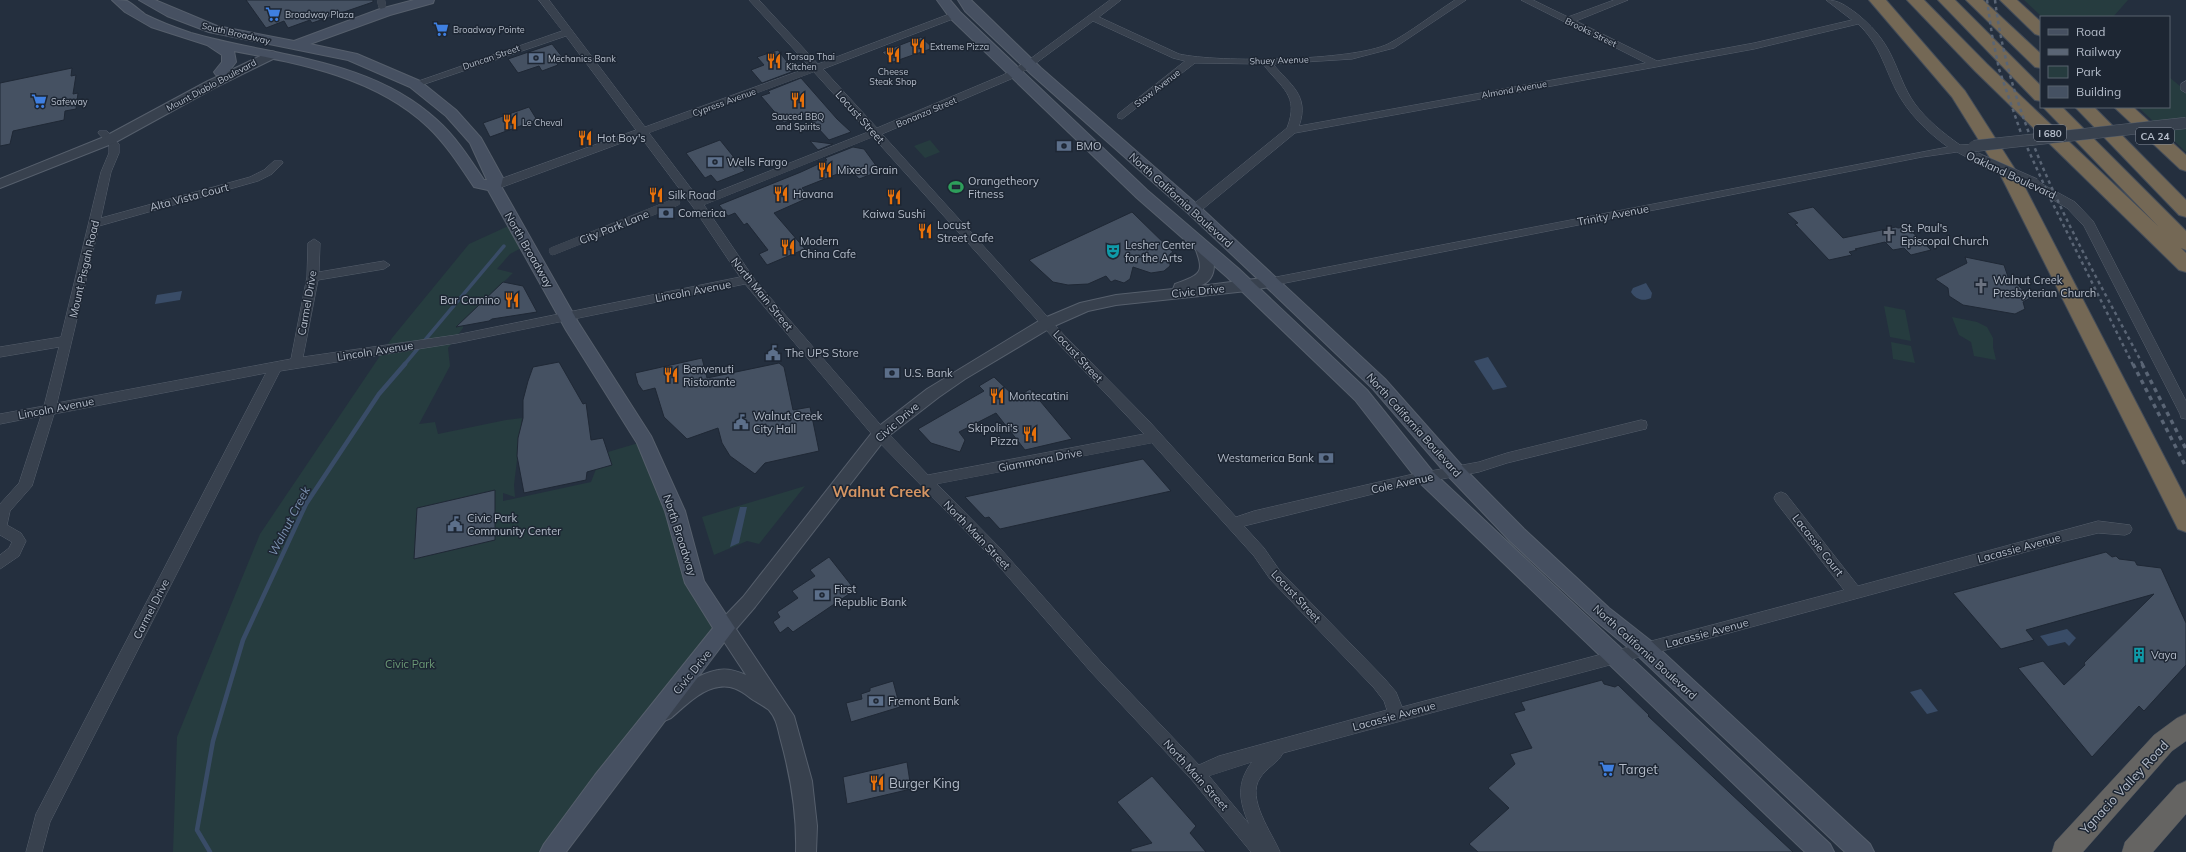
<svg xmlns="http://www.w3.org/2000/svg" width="2186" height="852" font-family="Mulish,sans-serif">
<rect width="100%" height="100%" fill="#242f3e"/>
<path fill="#263c3f" d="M2024,0H2128L2113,17H2042Z
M2169,77L2186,91V152L2138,107H2169Z
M930,140L940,152L925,158L914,146Z
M513,224L525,246L510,254L497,269L513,273L463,321V328L448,348L450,366L419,424L435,422L438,434L506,420L522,418L514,485L515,497L503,493V501L591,482L596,469L608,452L645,441L691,571L725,628L552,852H173L177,737L260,534L392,338L469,244Z
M1884,306L1905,310L1911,341L1890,337Z
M1952,317L1977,322L1987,327L1993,338V347L1996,360L1974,356L1971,342L1959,335Z
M1891,342L1911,346L1915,363L1893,359Z
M805,486L759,544L747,541L714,555L702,517Z"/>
<path fill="#394c67" d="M1646,283L1652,293L1651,298C1643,302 1635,299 1631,292L1633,288Z
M182,291L180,300L155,304L157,295Z
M1488,357L1507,387L1493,390L1474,361Z
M740,507H747L739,543L730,547Z
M2067,629L2076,638L2069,646L2065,642L2048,646L2040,636Z
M1921,689L1938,711L1927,714L1910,692Z"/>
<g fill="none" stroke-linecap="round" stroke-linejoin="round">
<path stroke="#394c67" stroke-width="3.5" d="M404,365L504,246"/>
<path stroke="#394c67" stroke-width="4.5" d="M210,852L197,830L213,741L243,640L306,504L379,394L405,364"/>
</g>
<path fill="#455162" stroke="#1f2835" d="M246,0H373V2L312,23L310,20L288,28L284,21L266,28Z
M921,37L933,48L893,62L882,52Z
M552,44L563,58L555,61L558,65L542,71L539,66L518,73L508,59Z
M778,50L794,71L762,83L751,70L764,65L757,57Z
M72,68L71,76L76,75L73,94L78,93L76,109L65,111L64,120L13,131L10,144L0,146V83Z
M801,78L837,119L851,132L829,140L806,115L784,123L761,96L770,93L768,91Z
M529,107L537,120L490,137L483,123Z
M720,140L745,171L717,182L711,175L705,178L686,153Z
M810,141L833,144L818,150Z
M853,147L864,149L880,171L859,179L850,169L802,188L810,197L774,213L805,249L767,265L759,254L768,250L747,223L744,225L735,213L728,216L719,205L801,172L827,160L825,158Z
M1813,207L1843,238L1896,227L1898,228L1907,227L1931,250L1911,255L1904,248L1893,250L1885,242L1855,249L1857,250L1849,252L1852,255L1829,260L1795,224L1798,223L1787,213Z
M1132,212L1173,252L1170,254V266L1164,271L1151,273L1133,267L1130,279L1124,283L1115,280L1111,282L1106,276L1088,284L1068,285L1053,282L1029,260Z
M1965,257L2004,265L2008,277L2032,297L2023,302L2025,309L2015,314L1963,305L1949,296L1948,288L1935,279L1967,263Z
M503,282L523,286L537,312L492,319L489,321L456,327Z
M702,358L707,378L779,363L784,367L793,410L810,407L819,451L765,463L755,474L730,456L722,443L718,428L687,439L664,417L655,388L643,391L638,384L635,373Z
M559,362L583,404L586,403L591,440L603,438L612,465L587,472L586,480L524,493L517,456L518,438L523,418V400L528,381L533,367Z
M994,377L1016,398L1030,389L1072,439L1025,450L996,413L959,432L965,440L960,452L931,443L918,429L984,391L979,386Z
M1143,459L1171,491L1000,529L989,517L985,518L965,497Z
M495,490V540L414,559L417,508Z
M2106,552L2112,557L2116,556L2119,559L2135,561L2137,565L2161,568L2186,623V665L2144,711L2139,706L2092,757L2018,668L2043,661L2064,685L2085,665L2084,663L2154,594L2026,630L2034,640L2001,649L1953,593Z
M829,557L855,590L793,632L788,627L780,633L773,622L780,617L777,612L798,598L792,591L815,576L810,570Z
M1602,680L1604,684L1615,687L1618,685L1649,715L1648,716L1793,852H1478L1469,844L1509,808L1488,788L1515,764L1510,754L1532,748L1514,713L1525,710L1521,702Z
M893,681L900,707L851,722L846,703L862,699L861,694L870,691V688Z
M907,762L911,789L847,804L843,777Z
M1152,776L1196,826L1190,833L1206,852H1131V849L1152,843L1117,802Z"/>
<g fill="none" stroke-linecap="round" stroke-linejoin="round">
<g stroke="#565f6c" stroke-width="8">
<path id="pedestrian" d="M381,0L382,5
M553,251L676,202"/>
</g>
<g stroke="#565f6c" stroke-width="1">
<path id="minor" d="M539,0H549L645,127L810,67L749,0H759L818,64L952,13H958V17L823,69L877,128L1003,75L1026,62L1110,0H1121L1099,17L1179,54C1218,63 1353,61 1388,44C1411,32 1433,14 1455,0H1466L1394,48L1352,59L1273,64C1290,85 1310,95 1299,126L1646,63L1521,0H1533L1568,17L1614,0H1628L1576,21L1657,61L1754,43L1852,20L1826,0C1839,0 1846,6 1856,13C1870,24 1883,38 1891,55C1899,71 1904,89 1915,104C1927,120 1943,133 1960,145L1978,144L1979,146L1978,148L1969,150L1981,158L1980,160H1972L1957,152L1922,157L1270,286L1266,285L1264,282L1266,279L1948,147C1927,132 1908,113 1896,90C1884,66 1879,43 1858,24L1754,49L1295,133L1198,213L1194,214L1188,210L1190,207L1287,128C1300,95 1281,88 1263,64L1195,63L1122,119L1118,118V114L1185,61L1173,58L1093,21L1032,66L1011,79L882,134L1064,335L1148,420L1236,517L1254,511L1409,475L1479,462L1507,453L1641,420L1646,421L1647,425L1646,429L1641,430L1507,463L1479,472L1409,485L1244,526L1264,548L1280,571L1384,678L1396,692L1402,707L1844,590L1776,502L1774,498L1776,494L1781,492L1786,494L1858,586L2098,521L2130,525L2132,529L2130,533L2125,535L2098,533L2065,541C1805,614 1543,682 1283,753C1278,763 1266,768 1260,778C1246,798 1272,833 1280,852H1251L1191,779L1091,672L990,556L875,438L745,284L456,343L280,371L50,822L42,852H26L36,814L266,373L54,414L32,486L10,511L7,525L21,533L26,541L19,556L0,569V555L9,548L12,542L0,535V504L19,483L41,416L0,424V414L44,406L59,347L0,357V347L61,337L101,172L109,153V145L98,133L99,131H107L119,144V153L111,172L101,218L250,177L264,170L274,161H282L283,163L272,174L258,181L99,226L57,403L291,359L307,277L308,243L314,239L320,243L319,272L384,261L390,265L384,269L318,280L303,357L456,335L740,277L693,207L640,136L497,189H489L488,186L489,183L636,130L566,36L419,86L415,87L410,84L562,31ZM814,72L868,132L699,199L649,133ZM873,137L1056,341L1144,434L928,475L885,430L755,280L704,205ZM1152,443L1254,556L1270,579L1374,688L1384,701L1387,710L1219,756L1199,765L1101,662L1000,548L937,484ZM1252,762C1236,783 1239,801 1249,824L1209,776Z
M2186,81V93L2181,90V84Z
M2035,180L2075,202L2093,221L2186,401V419L2181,418L2180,414L2084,226L2067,208L2031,187L2030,184L2031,181Z"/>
</g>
<g stroke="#565f6c" stroke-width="2">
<path id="tertiary" d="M271,51L275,52L277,55L275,58L214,88L114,143L0,188V179L104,137L206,82Z
M1201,240L1206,242C1215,257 1220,278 1200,286L1270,277L1275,278L1277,282L1275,286L1247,291L1116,305L1088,311L1052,327L965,379L939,397L886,438L755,607L736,629L794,716L812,781L817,826L816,852H796C797,813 791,778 781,741C778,730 777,719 769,710C766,707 754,701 749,697C740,690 731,685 719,687C701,689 684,707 671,718L664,721L657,718L654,712C662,695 699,673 718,670C728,668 737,671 746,675L719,634L716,628L719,622L743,597L874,430L927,389L1042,319L1080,303L1116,295L1173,289L1175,284C1202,274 1205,273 1194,245L1196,242Z"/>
</g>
<g stroke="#565f6c" stroke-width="2">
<path id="secondary" d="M112,0C116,0 123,0 127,1C133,4 140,11 146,15C160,22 176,28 191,33C275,57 370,58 437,120C456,137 470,159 484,180H487L470,143L446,116L410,87L348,60L209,32L167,16L139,0H155L217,26L294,41L380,9L414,0H434L433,3L390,15L310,44L357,54L420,81L456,110L481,138L503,178L501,186L578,322L651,436L685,511L704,581L735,628L566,852H540L544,844L595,775L713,628L685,583L665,511L637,443L566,330L488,190L474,187C460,166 446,144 428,127C376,78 302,64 234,51L236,62L226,75H216L214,72L222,62V55L207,45L151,27L125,12Z
M937,0H950L960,12L1147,190L1239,269L1367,390L1433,472L1830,844L1834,852H1805L1419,482L1355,400L1227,277L1137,198L950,18Z
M958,0H971L1041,68L1199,206L1385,379L1463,467L1524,529L1609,608L1651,641L1870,844L1874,852H1845L1637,655L1595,620L1510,541L1449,477L1373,389L1278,298L1189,214L1031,74L965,11Z"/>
</g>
<g stroke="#434c59" stroke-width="1">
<path id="trunk" d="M2186,714V741L2172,751L2083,852H2052L2055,842L2154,735L2177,718Z
M2186,781V814L2153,852H2122L2125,842L2177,785Z"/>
</g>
<g stroke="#434c59" stroke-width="2">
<path id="motorway" d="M1869,0H1886L1965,91L2018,174L2186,499V532L2178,529L2000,174L1952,97Z
M1907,0H1924L1987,64L2158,226L2043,107H2062L2186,231V250L2181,248L2186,253V272L2179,270L1975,71Z
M1938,0H1955L2041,86V101L2035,100Z
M1966,0H1983L2041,54V68L2035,67Z
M2000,0H2017L2041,22V36L2035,34Z
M2075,107H2094L2186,200V217L2179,215Z
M2114,107H2133L2186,155V171L2180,169Z"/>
</g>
<use href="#pedestrian" stroke="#38414e" stroke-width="8"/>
<use href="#minor" fill="#38414e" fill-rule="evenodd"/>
<use href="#tertiary" fill="#38414e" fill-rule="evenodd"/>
<use href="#secondary" fill="#465061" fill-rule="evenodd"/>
<use href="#trunk" fill="#656462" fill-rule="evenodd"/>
<use href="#motorway" fill="#746855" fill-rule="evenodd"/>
<path stroke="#5a6575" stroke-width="2.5" stroke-dasharray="3.5 3.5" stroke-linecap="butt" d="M1987,0L1992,35L1999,69L2022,136L2051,200L2133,365
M1995,0C2011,132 2082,249 2143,365"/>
<path stroke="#5a6575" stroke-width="3.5" stroke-dasharray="4.5 4.5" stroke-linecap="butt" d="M2133,364L2186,467
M2142,364L2186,449"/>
<g stroke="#565f6c" stroke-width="12" stroke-linecap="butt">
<path id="minor-bridge" d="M1974,146L2186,123
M1976,158L2035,184"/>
</g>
<use href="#minor-bridge" stroke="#38414e" stroke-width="11"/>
</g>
<defs>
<g id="supermarket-bare" transform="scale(1.2)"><path d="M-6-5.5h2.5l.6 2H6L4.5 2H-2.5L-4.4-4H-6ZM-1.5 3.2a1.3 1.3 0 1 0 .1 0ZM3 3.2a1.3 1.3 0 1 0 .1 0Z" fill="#3f7fe0" stroke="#1d2633" stroke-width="2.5" paint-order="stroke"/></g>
<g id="restaurant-bare" transform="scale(1.2)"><path d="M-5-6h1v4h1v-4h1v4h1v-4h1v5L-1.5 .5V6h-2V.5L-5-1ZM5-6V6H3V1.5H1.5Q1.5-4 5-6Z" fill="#e8710a" stroke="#1d2633" stroke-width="2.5" paint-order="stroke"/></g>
<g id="bank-bare" transform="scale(1.2)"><path d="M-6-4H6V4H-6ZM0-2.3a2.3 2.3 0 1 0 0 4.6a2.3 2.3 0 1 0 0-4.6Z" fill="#5c6f8a" stroke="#1d2633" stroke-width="2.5" paint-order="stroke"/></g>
<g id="stadium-bare" transform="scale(1.2)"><path d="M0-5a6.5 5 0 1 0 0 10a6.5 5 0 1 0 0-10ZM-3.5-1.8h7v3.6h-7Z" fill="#2e9e5b" stroke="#1d2633" stroke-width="2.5" paint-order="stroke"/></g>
<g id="church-bare" transform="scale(1.2)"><path d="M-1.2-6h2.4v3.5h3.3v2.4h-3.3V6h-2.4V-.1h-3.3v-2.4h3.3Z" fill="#6b7280" stroke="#1d2633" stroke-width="2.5" paint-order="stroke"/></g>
<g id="theatre-bare" transform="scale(1.2)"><path d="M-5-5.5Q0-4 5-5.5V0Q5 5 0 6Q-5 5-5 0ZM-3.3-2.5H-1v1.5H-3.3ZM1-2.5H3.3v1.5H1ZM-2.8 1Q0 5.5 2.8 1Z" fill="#0f9aa8" stroke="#1d2633" stroke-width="2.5" paint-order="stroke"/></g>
<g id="civic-bare" transform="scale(1.2)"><path d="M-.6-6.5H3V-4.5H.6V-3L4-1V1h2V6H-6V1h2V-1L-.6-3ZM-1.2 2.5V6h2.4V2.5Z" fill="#5c6f8a" stroke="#1d2633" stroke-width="2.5" paint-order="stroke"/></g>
<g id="building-bare" transform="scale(1.2)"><path d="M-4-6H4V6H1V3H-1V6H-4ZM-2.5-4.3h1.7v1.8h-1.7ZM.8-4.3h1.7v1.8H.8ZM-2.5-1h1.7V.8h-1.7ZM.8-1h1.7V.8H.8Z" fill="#0f9aa8" stroke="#1d2633" stroke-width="2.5" paint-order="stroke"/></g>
</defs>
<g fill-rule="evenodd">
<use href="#supermarket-bare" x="273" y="14"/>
<use href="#supermarket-bare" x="441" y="29"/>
<use href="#restaurant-bare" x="918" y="46"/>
<use href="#restaurant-bare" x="893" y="55"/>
<use href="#bank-bare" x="536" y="58"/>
<use href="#restaurant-bare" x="774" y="61"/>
<use href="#restaurant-bare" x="798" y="100"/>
<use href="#supermarket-bare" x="39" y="101"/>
<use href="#restaurant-bare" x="510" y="122"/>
<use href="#restaurant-bare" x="585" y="138"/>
<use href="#bank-bare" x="1064" y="146"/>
<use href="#bank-bare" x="715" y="162"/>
<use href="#restaurant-bare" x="825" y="170"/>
<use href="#stadium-bare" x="956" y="187"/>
<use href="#restaurant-bare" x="781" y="194"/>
<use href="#restaurant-bare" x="656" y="195"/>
<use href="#restaurant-bare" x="894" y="197"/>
<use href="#bank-bare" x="666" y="213"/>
<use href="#restaurant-bare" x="925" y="231"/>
<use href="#church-bare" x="1889" y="234"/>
<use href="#restaurant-bare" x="788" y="247"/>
<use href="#theatre-bare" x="1113" y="251"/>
<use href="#church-bare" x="1981" y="286"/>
<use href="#restaurant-bare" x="512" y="300"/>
<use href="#civic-bare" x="773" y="353"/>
<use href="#bank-bare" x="892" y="373"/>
<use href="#restaurant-bare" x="671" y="375"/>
<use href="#restaurant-bare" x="997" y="396"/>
<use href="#civic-bare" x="741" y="422"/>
<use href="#restaurant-bare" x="1030" y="434"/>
<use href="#bank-bare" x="1326" y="458"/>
<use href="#civic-bare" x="455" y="524"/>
<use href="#bank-bare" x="822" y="595"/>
<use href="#building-bare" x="2139" y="655"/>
<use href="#bank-bare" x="876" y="701"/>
<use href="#supermarket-bare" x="1607" y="769"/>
<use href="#restaurant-bare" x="877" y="783"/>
</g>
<g text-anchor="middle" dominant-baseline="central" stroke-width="3" stroke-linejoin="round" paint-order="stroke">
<g font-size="9" fill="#b4bcc9" stroke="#1d2633" text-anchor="start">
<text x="285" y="14">Broadway Plaza</text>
<text x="453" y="29">Broadway Pointe</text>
<text x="930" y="46">Extreme Pizza</text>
<text x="786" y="56">Torsap Thai<tspan x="786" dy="10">Kitchen</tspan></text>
<text x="548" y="58">Mechanics Bank</text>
<text x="893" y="71" text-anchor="middle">Cheese<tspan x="893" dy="10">Steak Shop</tspan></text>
<text x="51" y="101">Safeway</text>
<text x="798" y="116" text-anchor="middle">Sauced BBQ<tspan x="798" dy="10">and Spirits</tspan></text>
<text x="522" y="122">Le Cheval</text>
</g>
<g font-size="9" fill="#b4bcc9" stroke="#1d2633">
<text transform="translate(1591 32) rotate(26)">Brooks Street</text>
<text transform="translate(236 33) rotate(13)">South Broadway</text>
<text transform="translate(491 57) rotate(-19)">Duncan Street</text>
<text transform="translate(1279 60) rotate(-2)">Shuey Avenue</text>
<text transform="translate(211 85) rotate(-28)">Mount Diablo Boulevard</text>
<text transform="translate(1157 88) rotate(-38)">Stow Avenue</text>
<text transform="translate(1514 89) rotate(-10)">Almond Avenue</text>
<text transform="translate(724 102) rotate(-20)">Cypress Avenue</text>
<text transform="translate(926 112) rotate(-23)">Bonanza Street</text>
</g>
<g fill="#1d2633" stroke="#878f9c" stroke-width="1">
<rect x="2034" y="125" width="32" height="16" rx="3"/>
<rect x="2136" y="128" width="38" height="16" rx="3"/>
</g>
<g font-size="10" font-weight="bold" fill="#b4bcc9">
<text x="2050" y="133">I 680</text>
<text x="2155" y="136">CA 24</text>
</g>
<g font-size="11" fill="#b4bcc9" stroke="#1d2633">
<text transform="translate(860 117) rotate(48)">Locust Street</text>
<text transform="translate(2011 175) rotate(25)">Oakland Boulevard</text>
<text transform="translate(189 197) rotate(-15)">Alta Vista Court</text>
<text transform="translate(1181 200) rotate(42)">North California Boulevard</text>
<text transform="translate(1613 215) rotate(-11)">Trinity Avenue</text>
<text transform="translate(614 227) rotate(-22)">City Park Lane</text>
<text transform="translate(529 250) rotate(60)">North Broadway</text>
<text transform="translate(84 269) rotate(-77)">Mount Pisgah Road</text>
<text transform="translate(693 291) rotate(-11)">Lincoln Avenue</text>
<text transform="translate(1198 291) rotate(-6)">Civic Drive</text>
<text transform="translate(762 294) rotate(51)">North Main Street</text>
<text transform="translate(307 303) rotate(-80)">Carmel Drive</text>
<text transform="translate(375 351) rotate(-9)">Lincoln Avenue</text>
<text transform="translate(1078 356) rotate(47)">Locust Street</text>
<text transform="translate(56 408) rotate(-11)">Lincoln Avenue</text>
<text transform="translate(897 422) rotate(-41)">Civic Drive</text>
<text transform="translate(1414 425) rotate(48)">North California Boulevard</text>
<text transform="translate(1040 460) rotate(-11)">Giammona Drive</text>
<text transform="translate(1402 483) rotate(-12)">Cole Avenue</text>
<text transform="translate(680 535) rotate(72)">North Broadway</text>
<text transform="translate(977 535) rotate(46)">North Main Street</text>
<text transform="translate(1818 545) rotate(52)">Lacassie Court</text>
<text transform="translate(2019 548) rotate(-15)">Lacassie Avenue</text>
<text transform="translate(1296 596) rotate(47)">Locust Street</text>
<text transform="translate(151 609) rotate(-63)">Carmel Drive</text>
<text transform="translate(1707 633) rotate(-15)">Lacassie Avenue</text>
<text transform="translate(1645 652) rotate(42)">North California Boulevard</text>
<text transform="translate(692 672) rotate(-51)">Civic Drive</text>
<text transform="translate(1394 716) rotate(-15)">Lacassie Avenue</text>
<text transform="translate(1196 775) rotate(48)">North Main Street</text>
</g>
<g font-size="11" fill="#b4bcc9" stroke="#1d2633" text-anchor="start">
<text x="597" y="138">Hot Boy's</text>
<text x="1076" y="146">BMO</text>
<text x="727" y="162">Wells Fargo</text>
<text x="837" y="170">Mixed Grain</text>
<text x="968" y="181">Orangetheory<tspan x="968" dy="13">Fitness</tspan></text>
<text x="793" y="194">Havana</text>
<text x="668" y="195">Silk Road</text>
<text x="678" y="213">Comerica</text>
<text x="894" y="214" text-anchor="middle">Kaiwa Sushi</text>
<text x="937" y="225">Locust<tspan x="937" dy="13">Street Cafe</tspan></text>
<text x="1901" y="228">St. Paul's<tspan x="1901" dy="13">Episcopal Church</tspan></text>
<text x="800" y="241">Modern<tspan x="800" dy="13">China Cafe</tspan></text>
<text x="1125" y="245">Lesher Center<tspan x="1125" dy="13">for the Arts</tspan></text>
<text x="1993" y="280">Walnut Creek<tspan x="1993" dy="13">Presbyterian Church</tspan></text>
<text x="500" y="300" text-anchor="end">Bar Camino</text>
<text x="785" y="353">The UPS Store</text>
<text x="683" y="369">Benvenuti<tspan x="683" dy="13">Ristorante</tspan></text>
<text x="904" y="373">U.S. Bank</text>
<text x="1009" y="396">Montecatini</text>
<text x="753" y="416">Walnut Creek<tspan x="753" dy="13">City Hall</tspan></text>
<text x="1018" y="428" text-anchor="end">Skipolini's<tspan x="1018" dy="13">Pizza</tspan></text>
<text x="1314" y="458" text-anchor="end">Westamerica Bank</text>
<text x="467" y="518">Civic Park<tspan x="467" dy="13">Community Center</tspan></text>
<text x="834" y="589">First<tspan x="834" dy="13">Republic Bank</tspan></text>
<text x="2151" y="655">Vaya</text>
<text x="888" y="701">Fremont Bank</text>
</g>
<g font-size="11" fill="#6b9a76" stroke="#1d2633">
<text x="410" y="664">Civic Park</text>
</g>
<g font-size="12" font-style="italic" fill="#7c92b1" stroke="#1d2633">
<text transform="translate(289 521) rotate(-63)">Walnut Creek</text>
</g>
<g font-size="13" fill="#b4bcc9" stroke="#1d2633" text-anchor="start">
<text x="1619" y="769">Target</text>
<text x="889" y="783">Burger King</text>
</g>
<g font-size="13" fill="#b4bcc9" stroke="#1d2633">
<text transform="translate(2124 787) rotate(-47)">Ygnacio Valley Road</text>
</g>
<g font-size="15" font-weight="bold" fill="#d59563" stroke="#1d2633">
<text x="881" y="491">Walnut Creek</text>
</g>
</g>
<rect x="2040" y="16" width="130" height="92" fill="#1d2633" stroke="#59626f"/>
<rect x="2048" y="29" width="20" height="6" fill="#465061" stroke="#59626f"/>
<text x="2076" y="36" font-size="12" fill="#b4bcc9">Road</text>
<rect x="2048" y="49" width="20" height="6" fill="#5a6575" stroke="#59626f"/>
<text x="2076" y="56" font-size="12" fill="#b4bcc9">Railway</text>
<rect x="2048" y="66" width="20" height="12" fill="#263c3f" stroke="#59626f"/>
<text x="2076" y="76" font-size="12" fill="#b4bcc9">Park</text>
<rect x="2048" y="86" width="20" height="12" fill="#455162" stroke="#59626f"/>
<text x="2076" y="96" font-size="12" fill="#b4bcc9">Building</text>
</svg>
